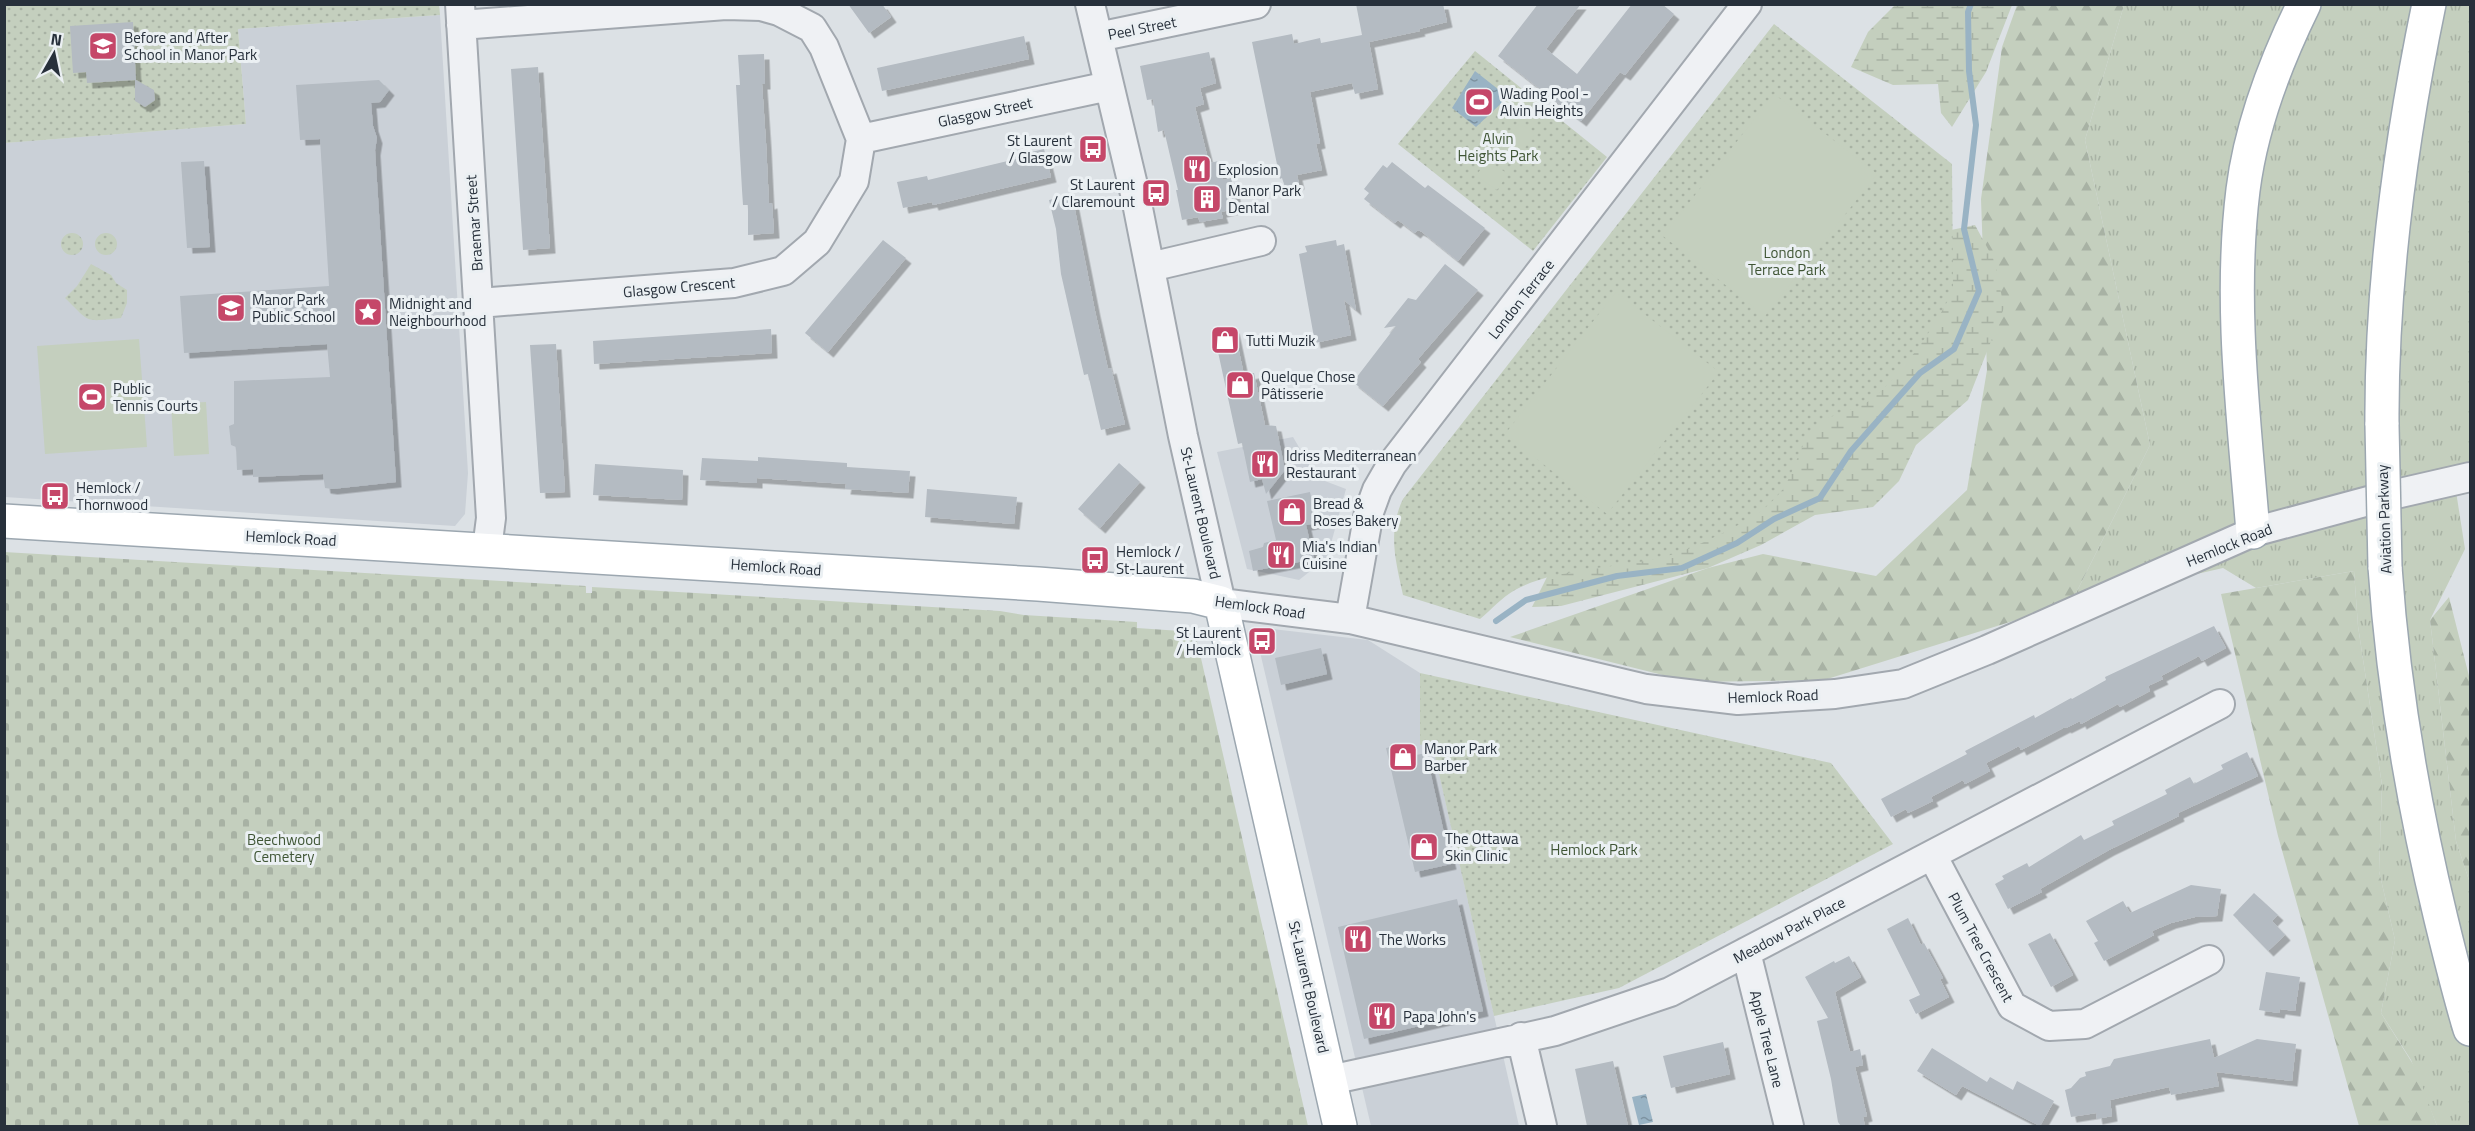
<svg xmlns="http://www.w3.org/2000/svg" width="2475" height="1131" font-family="'Titillium Web',sans-serif">
<defs>
<pattern id="grass-tufts" width="24" height="20" patternUnits="userSpaceOnUse" patternTransform="scale(1.5)"><rect width="24" height="20" fill="#c4cfbe"/><path d="M3 7l-1-3M5 7V3M7 7l1-3M15 17l-1-3M17 17v-4M19 17l1-3" fill="none" stroke="#a8b2a4"/></pattern>
<pattern id="forest-firs" width="22" height="20" patternUnits="userSpaceOnUse" patternTransform="scale(1.5)"><rect width="22" height="20" fill="#c4cfbe"/><path d="M5 1l3.5 6h-7zM16 11l3.5 6h-7z" fill="#a8b2a4"/></pattern>
<pattern id="wetland-marsh" width="20" height="14" patternUnits="userSpaceOnUse" patternTransform="scale(1.5)"><rect width="20" height="14" fill="#c4cfbe"/><path d="M1 5h8M5 5V1M11 12h8M15 12V8" fill="none" stroke="#a8b2a4"/></pattern>
<pattern id="cemetery-stones" width="16" height="16" patternUnits="userSpaceOnUse" patternTransform="scale(1.5)"><rect width="16" height="16" fill="#c4cfbe"/><path d="M2 7V4a2 2 0 0 1 4 0v3zM10 15v-3a2 2 0 0 1 4 0v3z" fill="#a8b2a4"/></pattern>
<pattern id="park-dots" width="8" height="8" patternUnits="userSpaceOnUse" patternTransform="scale(1.5)"><rect width="8" height="8" fill="#c4cfbe"/><path d="M2 2h.1M6 6h.1" fill="none" stroke="#a8b2a4" stroke-width="1.8" stroke-linecap="round"/></pattern>
<pattern id="water-ripples" width="26" height="14" patternUnits="userSpaceOnUse" patternTransform="scale(1.5)"><rect width="26" height="14" fill="#99b3c4"/><path d="M2 4q2-2 4 0t4 0M15 11q2-2 4 0t4 0" fill="none" stroke="#7d92a0"/></pattern>
<filter id="shadow"><feDropShadow dx="5.5" dy="5.5" stdDeviation="0" flood-color="#0004"/></filter>
</defs>
<rect width="100%" height="100%" fill="#dce1e5"/>
<path fill="#cad0d7" d="M440,15L468,473L465,514L455,526L5,497L4,143L246,124L238,29Z
M1293,437L1317,478L1346,489L1327,558L1299,580L1247,569L1217,452Z
M1264,628L1368,640L1420,673V745L1432,742L1519,1126H1371L1260,652Z"/>
<path fill="url(#grass-tufts)" d="M2124,5H2470V472L2455,485L2465,549L2430,620L2456,841L2470,883V1126H2437L2411,1060L2381,1013L2395,940L2379,871L2382,785L2358,626L2354,571L2256,588L2223,568L2071,603L2150,445L2085,140Z"/>
<path fill="url(#forest-firs)" d="M2017,5H2124L2085,140L2150,445L2071,603L1824,680L1691,682L1510,637L1708,568L1763,554L1876,576L1967,490L1987,370L1981,199L2002,47Z
M2354,571L2358,626L2382,785L2379,871L2395,940L2381,1013L2416,1069L2437,1126H2359L2278,836L2221,594Z
M2449,597L2470,680V883L2456,841L2430,620Z"/>
<path fill="url(#wetland-marsh)" d="M1895,5H2012L1986,72L1952,127L1941,113L1938,84L1893,85L1851,67L1868,32Z
M1975,225L1995,262L2004,308L1968,400L1916,445L1899,481L1873,507L1815,515L1761,545L1708,568L1561,606L1532,607L1558,555L1899,241Z"/>
<path fill="url(#cemetery-stones)" d="M4,552L586,586V593H592V587L1000,611L1024,615L1137,622V628L1195,632L1308,1126H5Z"/>
<path fill="url(#park-dots)" d="M439,4L440,15L238,29L246,124L5,143L4,5Z
M1774,24L1952,164L1953,288C1943,318 1893,387 1866,403C1852,411 1834,413 1820,423C1802,436 1796,467 1785,486C1776,500 1759,514 1744,522C1717,536 1687,552 1656,559C1613,568 1553,569 1515,590C1502,597 1491,610 1480,619L1403,595C1396,562 1387,532 1403,499Z
M1475,51L1607,157L1533,251L1398,144Z
M61 244a11 11 0 1 1 22 0a11 11 0 1 1-22 0Z
M95 244a11 11 0 1 1 22 0a11 11 0 1 1-22 0Z
M91,264L111,275L116,283L127,290V303L121,318C83,322 91,323 65,298L77,286Z
M1420,673L1831,763L1893,844L1619,988L1494,1016L1432,743L1420,745Z"/>
<path fill="#c4cfbe" d="M1774,94L1877,174L1765,316L1663,236Z
M1520,123L1535,134L1516,159L1501,148Z
M1487,160L1508,174L1497,190L1476,176Z
M1616,292L1719,372L1607,514L1505,434Z
M139,339L147,447L45,454L37,346Z
M206,402L209,454L174,456L171,404Z"/>
<path fill="url(#water-ripples)" d="M1475,71L1508,97L1476,127L1452,108Z
M1646,1094L1653,1122L1639,1125L1632,1097Z"/>
<g fill="none" stroke-linecap="round" stroke-linejoin="round">
<path stroke="#99b3c4" stroke-width="6" d="M1496,621L1526,600L1617,576L1682,568L1737,543L1774,519L1820,498L1851,451L1888,409L1920,373L1954,349L1979,291L1964,229L1976,125L1969,71L1968,12L1971,4"/>
</g>
<path fill="#b4bbc2" filter="url(#shadow)" d="M848,4H882L891,17L869,33Z
M1356,4H1443L1447,22L1419,29L1420,31L1369,42L1378,89L1355,94L1352,83L1310,92L1320,143L1316,144L1322,170L1297,175L1299,184L1285,187L1282,178L1280,179L1252,42L1292,34L1294,44L1320,38L1321,43L1362,35Z
M1538,4H1581L1546,49L1577,74L1632,4H1662L1674,14L1625,75L1620,72L1581,121L1498,56Z
M133,22L136,80L154,90L155,100L145,107L135,101V80L87,83L86,72L73,73L70,26Z
M1024,36L1029,59L882,91L877,68Z
M1209,52L1216,83L1200,88L1204,104L1195,107L1209,163L1219,161L1223,180L1231,178L1238,208L1221,212L1223,218L1200,222L1198,217L1182,220L1176,190H1178L1164,130L1158,132L1153,99L1147,100L1140,66Z
M764,54L765,84H762L766,143L769,204L772,203L774,233L748,235V205H743L742,190L736,85H740L738,55Z
M538,67L550,248L523,250L511,69Z
M379,80L389,90L380,102L371,103L373,126L377,138L375,150L396,482L332,489L325,488L323,474L253,477V469L237,470L236,447L231,445L229,426L234,424V381L330,377L327,344L184,353L180,296L329,286L320,139L300,140L296,85Z
M1044,149L1051,177L933,205L932,202L903,208L897,182L927,176L928,180L1016,159L1015,156Z
M204,161L210,247L187,248L181,162Z
M1392,162L1425,188L1428,185L1485,228L1458,261L1422,232L1418,230L1415,233L1398,220L1395,223L1364,199L1369,193L1364,189L1383,165L1387,168Z
M1072,195L1095,311L1108,369L1111,368L1125,424L1101,430L1088,374L1084,375L1061,274L1056,229L1049,200Z
M883,240L906,258L828,352L805,333Z
M1336,240L1337,246L1344,244L1356,310L1344,300L1351,335L1315,343L1299,254L1307,252L1305,246Z
M1445,264L1478,290L1418,359L1421,362L1383,406L1353,382L1396,326L1384,328L1408,298L1416,300Z
M1234,328L1244,375L1254,373L1265,425L1276,426L1285,470L1266,494L1262,479L1250,482L1242,443L1238,444L1218,352L1216,353L1211,333Z
M771,329L772,353L594,364L593,341Z
M556,344L565,492L540,493L530,345Z
M758,457L847,463V467L910,471L908,493L845,489L846,484L757,478V483L700,480L702,458L758,461Z
M1119,463L1140,482L1100,528L1078,509Z
M595,464L683,470L682,500L593,495Z
M927,489L1017,497L1014,524L925,517Z
M1310,492L1317,523L1306,525L1314,559L1253,571L1249,551L1263,547L1264,543L1276,540L1267,501Z
M2214,626L2226,648L2202,661L2199,656L2161,676L2163,679L2148,686L2150,691L2120,707L2118,704L2081,724L2080,721L2066,728L2065,727L2021,750L2019,746L1986,763L1990,771L1965,784L1963,780L1931,797L1933,801L1908,813L1906,809L1891,817L1881,799L1967,754L1965,751L2034,715L2035,718L2071,698L2072,699L2106,680L2105,677Z
M1321,648L1327,674L1281,685L1275,658Z
M1408,743L1411,756L1426,753L1451,864L1415,872L1386,748Z
M2247,752L2258,776L2178,813L2179,816L2109,850L2040,889L2042,892L2008,909L1995,884L2004,879L2002,876L2027,863L2029,867L2081,835L2084,840L2114,825L2112,821L2167,794L2165,790L2190,777L2194,784L2223,769L2221,765Z
M2191,885L2221,889L2217,916L2195,917L2171,923L2152,931L2154,935L2104,961L2094,943L2098,941L2086,921L2123,901L2130,913Z
M2254,893L2278,915L2272,921L2285,935L2268,951L2233,915Z
M1457,899L1483,1011L1364,1039L1338,927Z
M1908,918L1921,945L1924,943L1943,978L1940,979L1949,997L1916,1014L1909,1000L1920,995L1887,929Z
M2050,933L2073,975L2051,987L2028,944Z
M1849,956L1861,977L1835,992L1850,1052L1860,1049L1863,1065L1855,1067L1867,1116L1863,1117L1865,1126H1841L1838,1122L1831,1079L1817,1021L1828,1018L1805,977L1834,961L1835,963Z
M2266,972L2300,977L2295,1011L2280,1009L2279,1013L2259,1010Z
M2210,1039L2214,1058L2257,1039L2296,1044L2292,1081L2216,1072L2219,1086L2171,1095L2169,1087L2110,1100L2112,1116L2097,1119L2096,1113L2071,1117L2065,1090L2071,1088L2080,1078L2086,1076L2085,1072L2110,1066L2114,1059Z
M1723,1042L1730,1074L1671,1088L1663,1056Z
M1932,1048L1987,1082L1990,1077L2013,1090L2017,1081L2054,1101L2040,1126L1962,1086L1956,1095L1917,1071Z
M1613,1061L1628,1126H1587L1575,1069Z"/>
<g fill="none" stroke-linecap="round" stroke-linejoin="round">
<g stroke="#a2a8af" stroke-width="32">
<path id="minor" d="M460,4L491,518L487,549
M1090,4L1136,198L1183,436L1221,603L1350,619L1646,689L1738,700L1835,694L1903,684L1987,650L2253,532L2387,496L2470,477
M461,25L726,5L761,6L779,11L812,28L824,47L861,139L854,181L817,242L783,271L734,283L479,303
M1098,37L1256,4
M861,139L1109,86
M1150,267L1261,241
M1350,619L1369,512L1377,490L1392,464L1747,4
M1932,855L2012,1006L2049,1026L2085,1024L2209,960
M1746,952L1789,1126
M1521,1037L1542,1126
M1330,1080L1555,1031L1670,992L2220,704"/>
</g>
<g stroke="#9ca7b0" stroke-width="36">
<path id="major" d="M2382,425C2381,283 2400,144 2429,4
M4,521L1038,584L1193,596L1221,603L1340,1126
M2253,532C2244,419 2229,303 2243,190C2251,126 2275,63 2304,4
M2385,567C2393,686 2413,803 2441,919C2450,956 2459,993 2470,1029"/>
</g>
<use href="#minor" stroke="#eff1f4" stroke-width="28"/>
<use href="#major" stroke="#fff" stroke-width="33"/>
<g stroke="#9ca7b0" stroke-width="36" stroke-linecap="butt">
<path id="major-bridge" d="M2382,425L2385,567"/>
</g>
<use href="#major-bridge" stroke="#fff" stroke-width="33"/>
</g>
<defs>
<g id="school-square" transform="scale(1.5)"><rect x="-9" y="-9" width="18" height="18" rx="4" fill="#c54769" stroke="#ebf0f3"/><path d="M0-5L7-2L0 1L-7-2ZM-4 1L0 2.5L4 1V4Q0 6-4 4Z" fill="#fff"/></g>
<g id="stadium-square" transform="scale(1.5)"><rect x="-9" y="-9" width="18" height="18" rx="4" fill="#c54769" stroke="#ebf0f3"/><path d="M0-5a6.5 5 0 1 0 0 10a6.5 5 0 1 0 0-10ZM-3.5-1.8h7v3.6h-7Z" fill="#fff"/></g>
<g id="bus-square" transform="scale(1.5)"><rect x="-9" y="-9" width="18" height="18" rx="4" fill="#c54769" stroke="#ebf0f3"/><path d="M-5-6H5V4H4V6H2V4H-2V6H-4V4H-5ZM-3.5-4V0h7V-4ZM-3.5 1.2v1.5H-2V1.2ZM2 1.2v1.5H3.5V1.2Z" fill="#fff"/></g>
<g id="restaurant-square" transform="scale(1.5)"><rect x="-9" y="-9" width="18" height="18" rx="4" fill="#c54769" stroke="#ebf0f3"/><path d="M-5-6h1v4h1v-4h1v4h1v-4h1v5L-1.5 .5V6h-2V.5L-5-1ZM5-6V6H3V1.5H1.5Q1.5-4 5-6Z" fill="#fff"/></g>
<g id="building-square" transform="scale(1.5)"><rect x="-9" y="-9" width="18" height="18" rx="4" fill="#c54769" stroke="#ebf0f3"/><path d="M-4-6H4V6H1V3H-1V6H-4ZM-2.5-4.3h1.7v1.8h-1.7ZM.8-4.3h1.7v1.8H.8ZM-2.5-1h1.7V.8h-1.7ZM.8-1h1.7V.8H.8Z" fill="#fff"/></g>
<g id="sight-square" transform="scale(1.5)"><rect x="-9" y="-9" width="18" height="18" rx="4" fill="#c54769" stroke="#ebf0f3"/><path d="M0-6L1.8-2.2L6-1.7L2.9 1.2L3.7 5.4L0 3.3L-3.7 5.4L-2.9 1.2L-6-1.7L-1.8-2.2Z" fill="#fff"/></g>
<g id="shop-square" transform="scale(1.5)"><rect x="-9" y="-9" width="18" height="18" rx="4" fill="#c54769" stroke="#ebf0f3"/><path d="M-5-2.5h2.3a2.7 3.5 0 0 1 5.4 0H5L5.5 6h-11ZM-1.5-2.5h3a1.5 2.3 0 0 0-3 0Z" fill="#fff"/></g>
</defs>
<g fill-rule="evenodd">
<use href="#school-square" x="103" y="46"/>
<use href="#stadium-square" x="1479" y="102"/>
<use href="#bus-square" x="1093" y="149"/>
<use href="#restaurant-square" x="1197" y="169"/>
<use href="#bus-square" x="1156" y="193"/>
<use href="#building-square" x="1207" y="199"/>
<use href="#school-square" x="231" y="308"/>
<use href="#sight-square" x="368" y="312"/>
<use href="#shop-square" x="1225" y="340"/>
<use href="#shop-square" x="1240" y="385"/>
<use href="#stadium-square" x="92" y="397"/>
<use href="#restaurant-square" x="1265" y="464"/>
<use href="#bus-square" x="55" y="496"/>
<use href="#shop-square" x="1292" y="512"/>
<use href="#restaurant-square" x="1281" y="555"/>
<use href="#bus-square" x="1095" y="560"/>
<use href="#bus-square" x="1262" y="641"/>
<use href="#shop-square" x="1403" y="757"/>
<use href="#shop-square" x="1424" y="847"/>
<use href="#restaurant-square" x="1358" y="939"/>
<use href="#restaurant-square" x="1382" y="1016"/>
</g>
<g text-anchor="middle" dominant-baseline="central" stroke-width="6" stroke-linejoin="round" paint-order="stroke">
<g font-size="15" fill="#27303b" stroke="#ebf0f3">
<text transform="translate(1142 28) rotate(-11)">Peel Street</text>
<text transform="translate(985 112) rotate(-12)">Glasgow Street</text>
<text transform="translate(474 223) rotate(-94)">Braemar Street</text>
<text transform="translate(679 287) rotate(-5)">Glasgow Crescent</text>
<text transform="translate(1521 299) rotate(-52)">London Terrace</text>
<text transform="translate(1201 513) rotate(77)">St-Laurent Boulevard</text>
<text transform="translate(2384 519) rotate(-92)">Aviation Parkway</text>
<text transform="translate(291 538) rotate(3)">Hemlock Road</text>
<text transform="translate(2229 545) rotate(-22)">Hemlock Road</text>
<text transform="translate(776 567) rotate(4)">Hemlock Road</text>
<text transform="translate(1260 607) rotate(8)">Hemlock Road</text>
<text transform="translate(1773 696) rotate(-2)">Hemlock Road</text>
<text transform="translate(1789 930) rotate(-28)">Meadow Park Place</text>
<text transform="translate(1981 947) rotate(62)">Plum Tree Crescent</text>
<text transform="translate(1309 987) rotate(77)">St-Laurent Boulevard</text>
<text transform="translate(1767 1039) rotate(76)">Apple Tree Lane</text>
</g>
<g font-size="15" fill="#27303b" stroke="#ebf0f3" text-anchor="start">
<text x="124" y="37">Before and After<tspan x="124" dy="17">School in Manor Park</tspan></text>
<text x="1500" y="93">Wading Pool -<tspan x="1500" dy="17">Alvin Heights</tspan></text>
<text x="1072" y="140" text-anchor="end">St Laurent<tspan x="1072" dy="17">/ Glasgow</tspan></text>
<text x="1218" y="169">Explosion</text>
<text x="1135" y="184" text-anchor="end">St Laurent<tspan x="1135" dy="17">/ Claremount</tspan></text>
<text x="1228" y="190">Manor Park<tspan x="1228" dy="17">Dental</tspan></text>
<text x="252" y="299">Manor Park<tspan x="252" dy="17">Public School</tspan></text>
<text x="389" y="303">Midnight and<tspan x="389" dy="17">Neighbourhood</tspan></text>
<text x="1246" y="340">Tutti Muzik</text>
<text x="1261" y="376">Quelque Chose<tspan x="1261" dy="17">Pâtisserie</tspan></text>
<text x="113" y="388">Public<tspan x="113" dy="17">Tennis Courts</tspan></text>
<text x="1286" y="455">Idriss Mediterranean<tspan x="1286" dy="17">Restaurant</tspan></text>
<text x="76" y="487">Hemlock /<tspan x="76" dy="17">Thornwood</tspan></text>
<text x="1313" y="503">Bread &amp;<tspan x="1313" dy="17">Roses Bakery</tspan></text>
<text x="1302" y="546">Mia's Indian<tspan x="1302" dy="17">Cuisine</tspan></text>
<text x="1116" y="551">Hemlock /<tspan x="1116" dy="17">St-Laurent</tspan></text>
<text x="1241" y="632" text-anchor="end">St Laurent<tspan x="1241" dy="17">/ Hemlock</tspan></text>
<text x="1424" y="748">Manor Park<tspan x="1424" dy="17">Barber</tspan></text>
<text x="1445" y="838">The Ottawa<tspan x="1445" dy="17">Skin Clinic</tspan></text>
<text x="1379" y="939">The Works</text>
<text x="1403" y="1016">Papa John's</text>
</g>
<g font-size="15" fill="#3f5535" stroke="#ebf0f3">
<text x="1498" y="138">Alvin<tspan x="1498" dy="17">Heights Park</tspan></text>
<text x="1787" y="252">London<tspan x="1787" dy="17">Terrace Park</tspan></text>
<text x="284" y="839">Beechwood<tspan x="284" dy="17">Cemetery</tspan></text>
<text x="1594" y="849">Hemlock Park</text>
</g>
</g>
<rect width="2475" height="1131" fill="none" stroke="#27303b" stroke-width="12"/>
<g transform="translate(54 54) rotate(9)" stroke="#ebf0f3" stroke-width="4.5" paint-order="stroke">
<path d="M0-4.5L10 22L0 15L-10 22Z" fill="#27303b"/>
<text y="-9" font-size="16" font-weight="bold" text-anchor="middle" fill="#27303b">N</text>
</g>
</svg>
